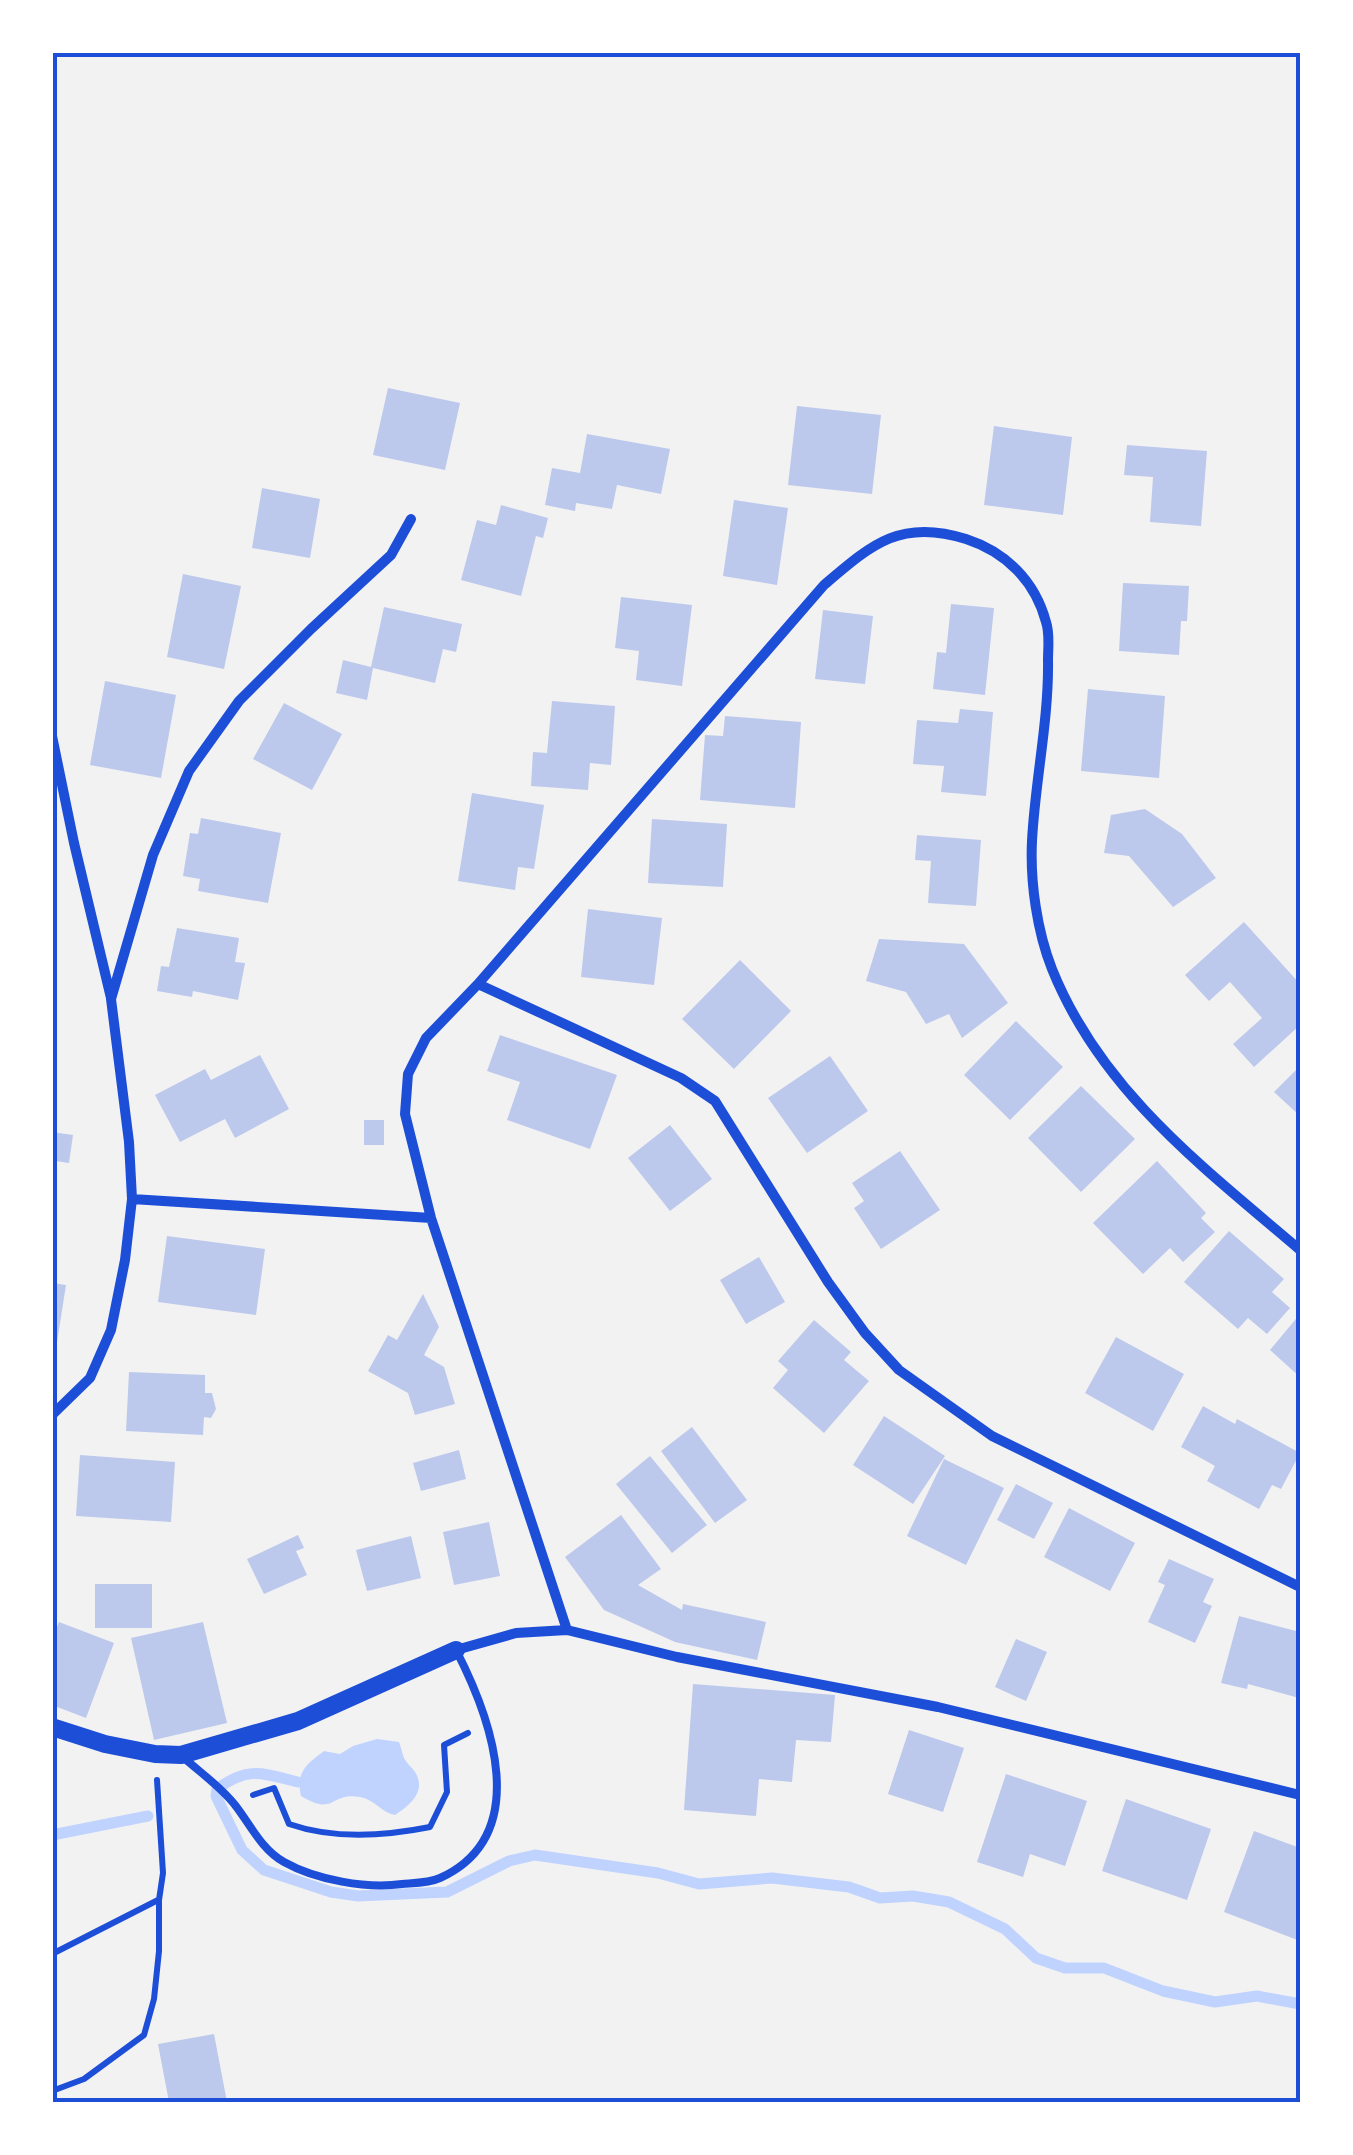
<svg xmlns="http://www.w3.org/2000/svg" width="1353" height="2155" font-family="Jost,sans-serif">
<rect width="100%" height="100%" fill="#f2f2f2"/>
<path fill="#bfd3fe" d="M377,1739L399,1742C401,1747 402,1753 404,1758C407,1764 412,1767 415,1772C427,1791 410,1805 395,1815C382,1813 374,1799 360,1797C329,1792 336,1817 301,1796C296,1773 305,1765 324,1751L340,1754L353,1746Z"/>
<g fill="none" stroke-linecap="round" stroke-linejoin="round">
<path stroke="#bfd3fe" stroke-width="11" d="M298,1782C262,1773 248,1766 217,1789L216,1796L242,1850L264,1870L331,1892L358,1896L447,1892L509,1861L535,1855L658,1873L699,1884L772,1878L849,1887L880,1898L913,1896L949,1902L1005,1929L1036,1958L1065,1968H1104L1163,1991L1215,2002L1257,1996L1300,2004
M52,1835L148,1816"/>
</g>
<path fill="#bdc9ec" d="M388,388L460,403L445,470L373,455Z
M797,406L881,415L872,494L788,485Z
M994,426L1072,437L1063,515L984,505Z
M587,434L670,449L661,494L617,485L612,509L576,503L575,511L545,505L552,468L580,473Z
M1127,445L1207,451L1201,526L1150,522L1153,477L1124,475Z
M262,488L320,499L310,558L252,548Z
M734,500L788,508L777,585L723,576Z
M501,505L548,518L543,538L536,536L521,596L461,580L477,520L496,525Z
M183,574L241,586L224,669L167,657Z
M1123,583L1189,586L1187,621H1181L1179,655L1119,651Z
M621,597L692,605L682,686L636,680L639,651L615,648Z
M951,604L994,608L985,695L933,689L937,652L946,653Z
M384,607L462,624L456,652L443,649L435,683L373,668L367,700L336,693L343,660L371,667Z
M823,610L873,616L865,684L815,679Z
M105,681L176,695L161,778L90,765Z
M1088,689L1165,696L1159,778L1081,771Z
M552,701L615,706L611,765L590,763L588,790L531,786L533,752L547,753Z
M284,703L342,734L312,790L253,759Z
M960,709L993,712L986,796L941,792L944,766L913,764L917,720L958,723Z
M725,716L801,722L795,808L700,800L705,735L723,736Z
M472,793L544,805L534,869L518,867L515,890L458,881Z
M1145,809L1182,834L1216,878L1173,907L1129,856L1104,853L1111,815Z
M201,818L281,833L268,903L198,891L200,879L183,876L190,833L198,834Z
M652,819L727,824L723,887L648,883Z
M917,835L981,840L976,906L928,903L931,861L915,860Z
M588,909L662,918L654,985L581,977Z
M1244,922L1300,984V1025L1254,1067L1233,1044L1262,1018L1230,982L1209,1001L1185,975Z
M177,928L239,938L235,962L245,963L238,1000L193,991L192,997L157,991L161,966L169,967Z
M879,939L964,944L1008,1003L962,1038L949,1014L926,1024L906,992L866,981Z
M740,960L791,1011L734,1069L682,1019Z
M1016,1021L1063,1067L1010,1120L964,1075Z
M500,1035L617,1075L590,1149L507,1120L520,1082L487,1071Z
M260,1055L289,1109L235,1138L225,1119L180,1142L155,1095L205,1069L211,1080Z
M830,1056L868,1111L807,1153L768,1098Z
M1300,1066V1116L1274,1092Z
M1081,1086L1135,1139L1081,1192L1028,1138Z
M364,1120H384V1145H364Z
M670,1125L712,1179L670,1211L628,1158Z
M52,1132L73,1135L69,1163L56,1161L55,1170Z
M900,1151L940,1210L881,1249L854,1208L864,1201L852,1183Z
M1157,1161L1206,1213L1201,1218L1215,1232L1183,1262L1170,1248L1143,1274L1093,1223Z
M1229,1231L1284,1279L1272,1292L1290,1308L1267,1334L1248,1318L1238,1329L1184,1282Z
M167,1236L265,1249L256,1315L158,1302Z
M759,1257L785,1302L746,1324L720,1280Z
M52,1283L66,1285L55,1355L52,1354Z
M423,1294L439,1327L424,1355L444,1367L455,1404L415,1415L408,1393L368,1371L388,1335L397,1340Z
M1300,1314V1377L1270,1350Z
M814,1320L851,1352L844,1360L869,1381L824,1433L773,1388L788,1370L778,1361Z
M1116,1337L1184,1374L1153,1431L1085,1393Z
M129,1372L205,1375V1393H212L216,1409L211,1418L204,1417L203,1435L126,1431Z
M1203,1406L1235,1424L1237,1419L1300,1453L1281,1489L1272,1485L1259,1509L1207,1481L1215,1466L1181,1447Z
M884,1416L945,1456L913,1504L853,1465Z
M692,1427L747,1500L715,1523L661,1451Z
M459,1450L466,1479L421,1491L413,1463Z
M80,1455L175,1462L171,1522L76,1516Z
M650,1456L707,1525L672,1553L616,1484Z
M944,1459L1004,1488L966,1565L907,1536Z
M1016,1484L1053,1503L1034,1539L997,1520Z
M1069,1508L1135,1543L1110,1591L1044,1557Z
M621,1515L661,1569L638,1585L682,1610L683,1604L766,1622L757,1660L675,1642L604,1610L565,1557Z
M489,1522L500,1576L454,1585L443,1532Z
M298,1535L304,1548L296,1551L307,1575L264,1594L247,1559Z
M411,1536L421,1578L367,1591L356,1550Z
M1169,1559L1214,1579L1203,1602L1212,1606L1195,1643L1148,1622L1165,1585L1158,1582Z
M95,1584H152V1628H95Z
M1239,1616L1300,1632L1299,1698L1248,1684L1247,1689L1221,1683Z
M59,1622L114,1643L86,1718L52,1705V1639Z
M203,1622L227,1723L154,1740L131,1638Z
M1016,1639L1047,1652L1026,1701L995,1687Z
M693,1684L835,1695L831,1742L796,1740L792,1782L759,1779L756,1816L684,1810Z
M909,1730L964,1748L943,1812L888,1794Z
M1006,1774L1087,1801L1065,1866L1030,1854L1023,1877L977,1862Z
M1126,1799L1211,1829L1187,1900L1102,1871Z
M1254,1831L1300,1848V1941L1224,1912Z
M214,2034L227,2102H169L158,2044Z"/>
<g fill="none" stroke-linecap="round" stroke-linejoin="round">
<path stroke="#1d4ed8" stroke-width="6" d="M253,1795L274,1788L289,1824C332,1839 385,1836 430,1827L447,1792L444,1745L468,1733
M52,1954L158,1900
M52,2091L84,2079L144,2035L154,1999L159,1951V1900L163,1873L157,1780"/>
<path stroke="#1d4ed8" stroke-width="8" d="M184,1758C201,1773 221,1787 235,1805C250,1824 261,1849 284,1862C316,1880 367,1889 402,1884C414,1883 429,1883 440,1878C534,1835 491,1718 456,1650"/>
<path stroke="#1d4ed8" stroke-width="10" d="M52,736L74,843L111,998
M478,984L824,585C871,545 900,518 966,539C1006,552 1035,581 1046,622C1050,633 1048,648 1048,660C1049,720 1035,781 1032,841C1030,882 1037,931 1052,969C1101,1091 1203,1167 1300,1250
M132,1199L431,1218
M52,1415L90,1378L111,1330L125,1260L132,1199L129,1142L111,999L153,855L189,771L239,701L311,629L391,555L411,519
M567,1630L431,1218L405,1114L408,1074L426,1038L478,984L681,1078L715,1101L828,1282L865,1333L899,1370L992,1436L1300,1587
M456,1650L516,1633L567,1630L677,1657L938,1707L1300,1795"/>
<path stroke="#1d4ed8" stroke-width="18" d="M52,1727L105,1744L155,1754L181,1755L298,1721L456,1650"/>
</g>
<rect width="1353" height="2155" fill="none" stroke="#ffffff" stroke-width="110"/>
<rect x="55" y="55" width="1243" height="2045" fill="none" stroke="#1d4ed8" stroke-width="4"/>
</svg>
